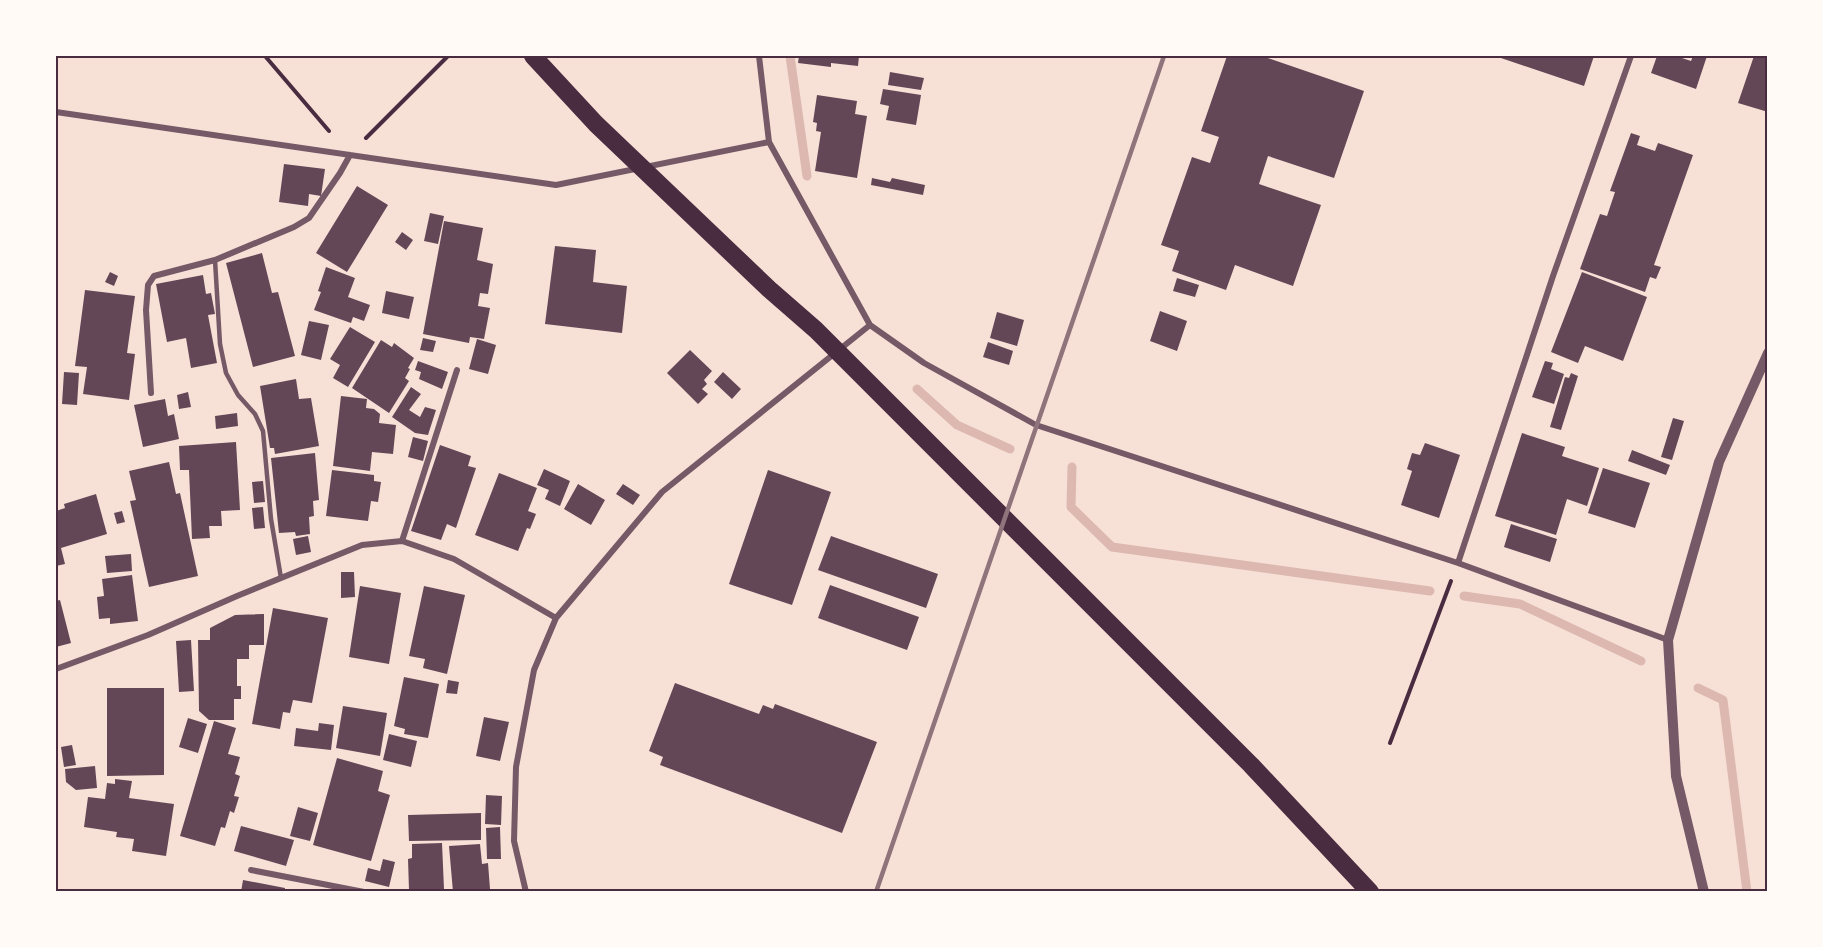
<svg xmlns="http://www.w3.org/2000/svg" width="1823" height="947" font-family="Inter,sans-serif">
<rect width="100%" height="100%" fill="#f7e1d7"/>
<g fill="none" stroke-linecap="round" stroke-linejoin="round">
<path stroke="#dcb8b0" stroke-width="9" d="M790,56L807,176
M917,389L957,425L1010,449
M1072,467L1071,507L1112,547L1430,591
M1464,596L1520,604L1641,661
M1698,688L1723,700L1747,892"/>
</g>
<path fill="#644757" d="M799,56H859L858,66L831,63V67L798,63Z
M1227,56H1262L1364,91L1334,178L1268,156L1259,184L1321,205L1293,286L1235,265L1226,290L1172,271L1179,251L1161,245L1192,157L1210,163L1219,137L1201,131Z
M1495,56H1594L1584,86Z
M1657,56H1676L1691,61L1693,56H1707L1696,89L1651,73Z
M1754,56H1768V112L1738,103Z
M890,72L924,78L921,90L888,85Z
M883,89L921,95L916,125L886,120L889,106L880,104Z
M817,95L857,101L855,114L867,116L857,178L815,171L821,132L816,131L817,123L813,122Z
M1631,133L1640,136L1637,145L1655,151L1658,143L1693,155L1654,265L1661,267L1656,279L1650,277L1645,292L1580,269L1600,214L1607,216L1615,192L1610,191Z
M284,164L325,169L321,196L309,194L308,206L279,202Z
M872,178L890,182L892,178L925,185L923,195L871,185Z
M357,186L388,205L347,272L316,253Z
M430,213L444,216L438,244L424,241Z
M444,221L483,228L477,260L493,264L488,294L480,293L478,306L490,308L484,339L470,337L469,343L423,334Z
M402,232L413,240L406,250L395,242Z
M555,246L596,250L593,282L627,286L622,333L545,324Z
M262,253L272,293L278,292L295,356L253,367L226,263Z
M326,267L355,278L348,297L370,305L364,321L353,317L351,323L314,310L321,292L318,291Z
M110,272L118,276L114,286L105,282Z
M1582,272L1647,297L1623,361L1585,346L1578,363L1551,352Z
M203,275L206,294L211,293L215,314L208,315L217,363L191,368L186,338L167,342L156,284Z
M1177,278L1199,285L1195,297L1173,291Z
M85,290L135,296L127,353L135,354L129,400L83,394L87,367L75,366Z
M386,291L414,297L409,319L382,313Z
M1160,311L1187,321L1177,351L1150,341Z
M997,312L1024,320L1017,346L990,338Z
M309,321L329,325L321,360L301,355Z
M350,327L375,342L348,387L333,378L340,365L330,359Z
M423,338L436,341L433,352L420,350Z
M477,339L496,345L488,374L469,369Z
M381,340L392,347L394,343L414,358L408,368L410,369L405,378L409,381L389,413L352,388Z
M988,342L1013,351L1009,365L983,357Z
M690,350L712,371L704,380L707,384L702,389L708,394L698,404L667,373Z
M418,361L448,372L442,389L419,379L421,372L415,370Z
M1545,361L1553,363L1551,369L1564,374L1554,404L1532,397Z
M64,372L79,373L77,405L62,404Z
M723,372L741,389L732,399L714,382Z
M1571,373L1578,376L1561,430L1550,427L1565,377L1569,378Z
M296,379L299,399L311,398L319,446L275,454L274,448H270L260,386Z
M411,387L421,394L409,410L420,417L425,407L436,410L428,435L415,433L392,417Z
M188,392L191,407L179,409L177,395Z
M341,396L367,399L366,408L374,409L380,414L379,423L396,425L393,454L372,452L370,471L333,466Z
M165,399L168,416L174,414L179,439L143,447L134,405Z
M237,413L238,426L216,429L215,416Z
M1673,418L1684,421L1672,460L1661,457Z
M1522,433L1565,447L1562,456L1599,468L1587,506L1567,499L1556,535L1495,516Z
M413,437L428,441L423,461L408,457Z
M236,442L240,510L221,511L222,526H209L210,538L192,539L189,470H180L179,446Z
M1425,443L1460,455L1439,518L1401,505L1412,471L1407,469L1412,453L1420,455Z
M440,445L471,456L468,466L476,468L456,528L447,524L441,540L411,531Z
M1632,450L1670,465L1666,475L1628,461Z
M315,453L319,500L313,501L314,516L309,517L310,534L296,536L295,532L279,533L271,458Z
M169,462L176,494L180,493L198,576L149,587L130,501L136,500L129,471Z
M1603,468L1650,483L1635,528L1588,513Z
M544,469L570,481L560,506L545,499L549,490L537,485Z
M332,470L374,475V481L381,482L378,502L371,501L368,521L326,516Z
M768,470L831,492L792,605L729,584Z
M499,473L537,488L528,511L536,514L530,529L527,528L518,551L475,535Z
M263,481L265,502L254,503L252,482Z
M578,484L605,500L591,525L564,509Z
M623,484L640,495L633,505L616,494Z
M96,494L107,534L61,548L65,564L56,566V511L65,508L64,504Z
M263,507L265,528L254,529L252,508Z
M122,511L125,522L117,524L114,513Z
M1511,524L1557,539L1550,562L1504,547Z
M308,536L311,552L296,555L293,539Z
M831,536L938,574L926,608L818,570Z
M131,554L132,571L107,573L105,556Z
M341,572H354L355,597L341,598Z
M132,575L138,621L110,624V618L99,619L97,597L104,596L102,579Z
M830,585L919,617L907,650L818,618Z
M360,586L401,593L389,664L349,657Z
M424,586L465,595L447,674L423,668L425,659L409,656Z
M60,600L71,643L56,647V601Z
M273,608L328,618L312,703L293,700L290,713L283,712L280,729L252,724Z
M264,614V645H249V659H237V686H241V699H234V720H209L199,711L198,640H210V628L235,615Z
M191,640L194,691L179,692L176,641Z
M404,677L439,684L428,738L404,734L405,729L394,726Z
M448,680L459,682L457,694L446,693Z
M675,683L759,714L763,705L773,709L775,704L877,742L842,833L660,765L663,757L649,751Z
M107,688H164V775L107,776Z
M343,706L387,713L380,756L336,748Z
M484,717L509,722L500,761L476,756Z
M188,718L207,724L198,753L179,747Z
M214,721L236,728L228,754L240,757L235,774L240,776L234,796L239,797L234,813L230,811L225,828L221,827L215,846L180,836Z
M319,723L334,725L331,750L294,746L296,728L318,731Z
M389,734L417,741L411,767L383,760Z
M72,745L76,765L64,767L61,747Z
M337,758L383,771L378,791L390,795L371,861L313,845Z
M95,766L97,788L76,790L66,782L65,769Z
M115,779L132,781L129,798L174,804L166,856L132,851L134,839L116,837L117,832L84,827L88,797L105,799L107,783L115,784Z
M486,795L502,796L501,825L485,824Z
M298,807L318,813L310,841L290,836Z
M481,813V840L409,841L408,815Z
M241,826L294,840L286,866L234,851Z
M500,827L501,859H487L486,828Z
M442,843L444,889L409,890L408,859L412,858V844Z
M480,844L482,864L488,863L490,889L453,892L449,846Z
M383,859L395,862L389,887L365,881L368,868L380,871Z
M243,880L285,888V892H241Z"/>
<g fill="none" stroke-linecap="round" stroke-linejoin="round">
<path stroke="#4a2c40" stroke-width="4" d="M265,56L329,131
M366,138L448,56
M1390,743L1451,581"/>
<path stroke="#755966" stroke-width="4.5" d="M215,260L220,344L226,373L238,395L255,414L263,431L271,519L281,578"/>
<path stroke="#755966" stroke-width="6" d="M759,56L769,142L870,325L924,363L1036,425L1458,563L1668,640
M56,112L556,185L769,142
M151,393L146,310L148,285L154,276L215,260L294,227L309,218L340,173L350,155
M402,541L457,370
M1458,563L1553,276L1631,56
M56,669L148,635L237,596L362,545L402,541L454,559L556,618
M251,870L364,892
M526,892L514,841L516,767L534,670L556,618L662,492L870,325"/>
<path stroke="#755966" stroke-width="10" d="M1704,892L1676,776L1668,640L1719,462L1768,353"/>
<path stroke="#4a2c40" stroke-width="18" d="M533,56L596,124L769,289L816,330L1251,765L1370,892"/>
<path stroke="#8f747c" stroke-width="4.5" d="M876,892L1164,56"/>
</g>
<rect width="1823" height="947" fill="none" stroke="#fffaf5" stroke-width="114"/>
<rect x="57" y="57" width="1709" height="833" fill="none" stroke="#4a2c40" stroke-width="2"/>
</svg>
